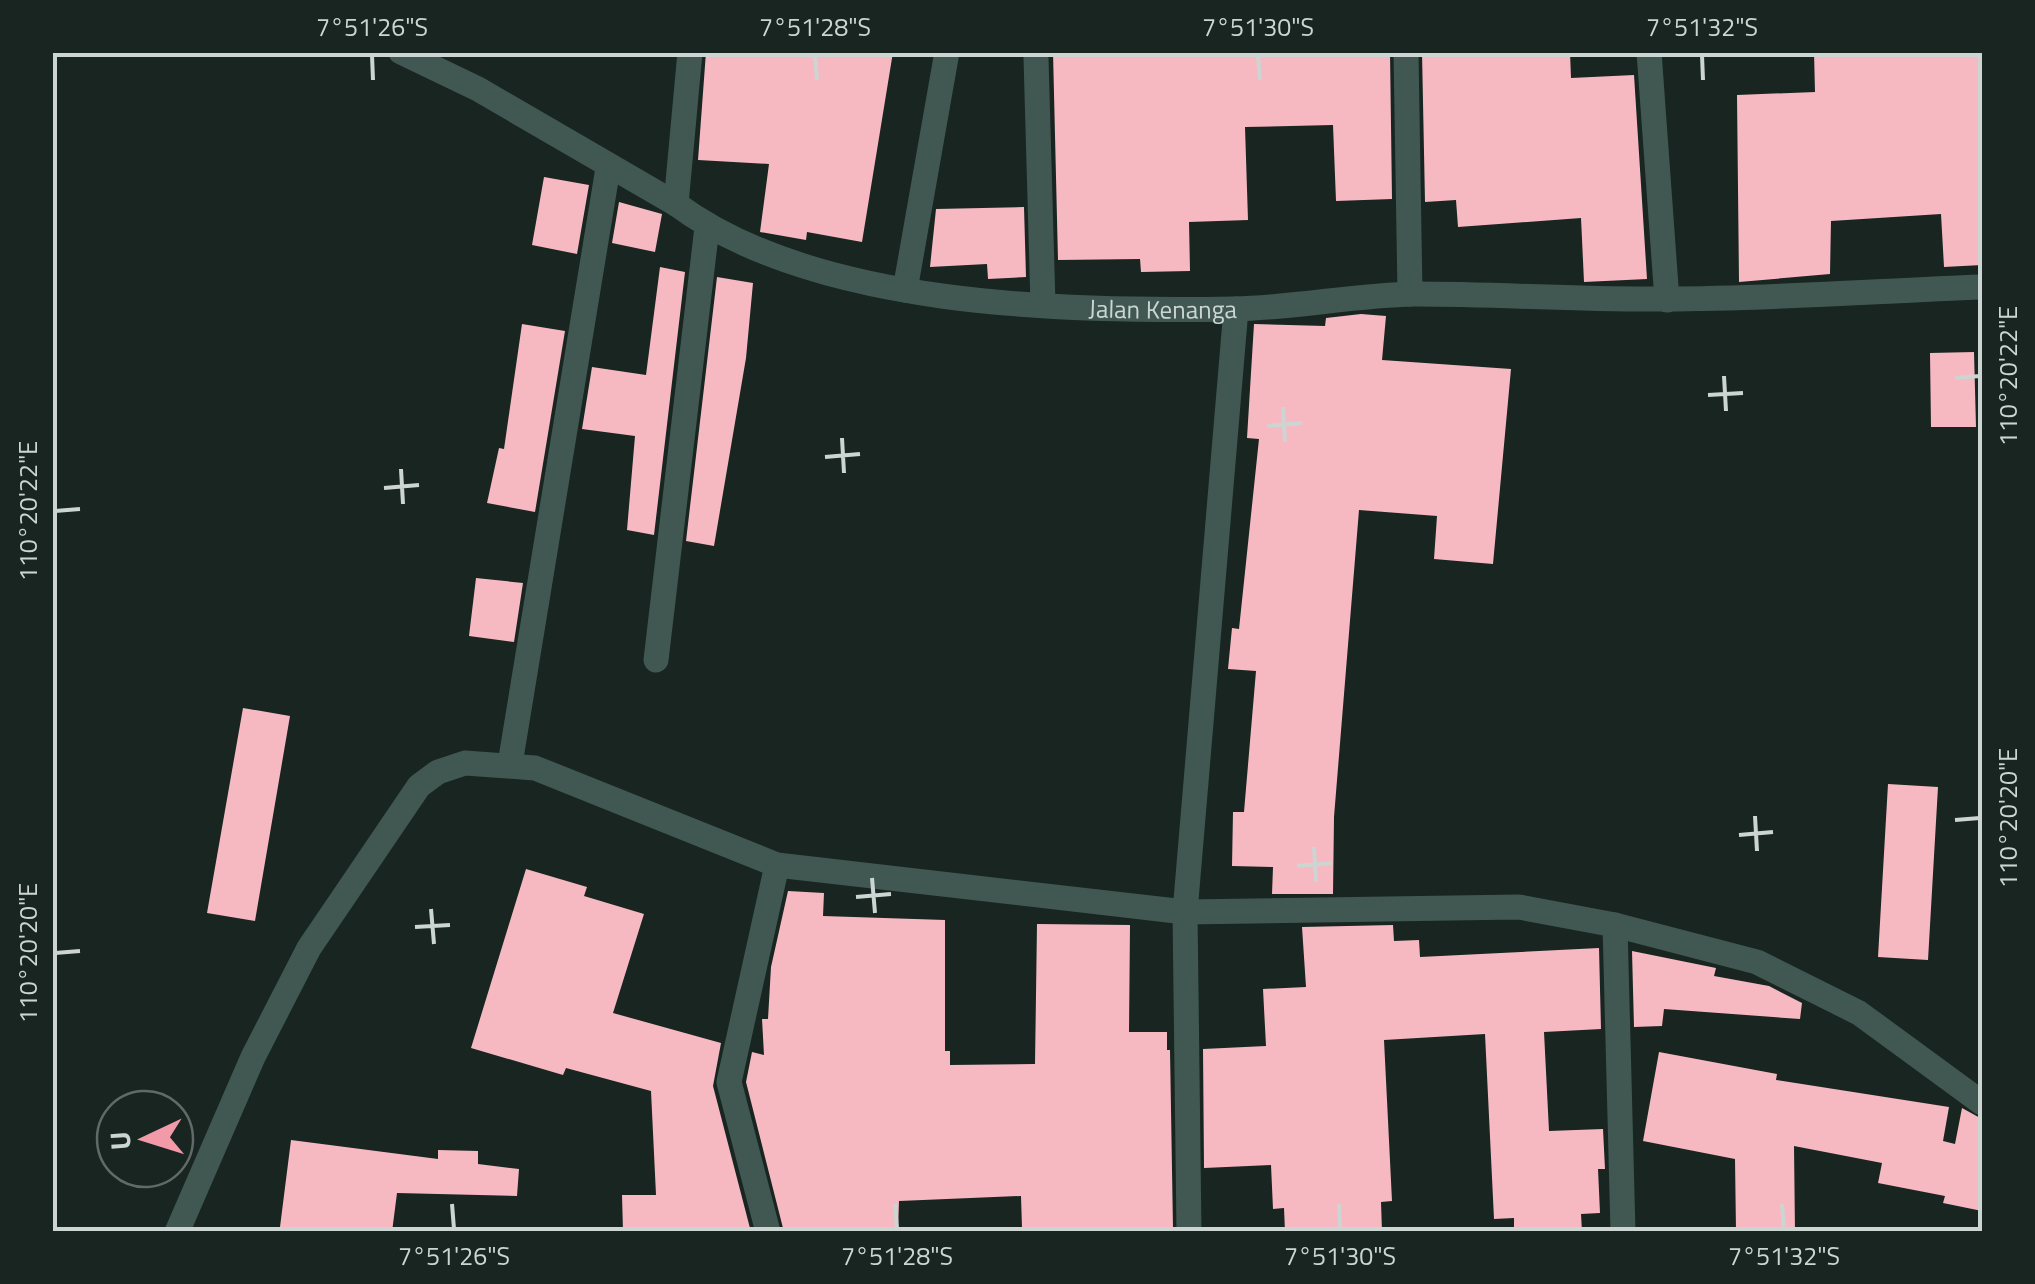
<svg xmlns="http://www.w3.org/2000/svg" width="2035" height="1284" font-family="'Titillium Web',sans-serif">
<rect width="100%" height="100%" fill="#182521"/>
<path fill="#f6b9c2" d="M706,52H893L862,242L807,232L806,240L760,232L769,164L698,160Z
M1053,52H1390L1392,199L1336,201L1333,125L1245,127L1248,220L1189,222L1190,271L1141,272L1140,259L1058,260Z
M1422,52H1570L1571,78L1634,75L1647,279L1584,282L1581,218L1458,227L1456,200L1425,202Z
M1814,52H1982V265L1944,267L1941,214L1831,221L1830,274L1739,282L1737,95L1815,92Z
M544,177L589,185L577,254L532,245Z
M619,202L662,214L655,252L612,243Z
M1024,207L1026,277L988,279L987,264L930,267L936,209Z
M660,267L685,272L654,535L627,530L635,436L582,429L592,367L646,375Z
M717,277L753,283L746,358L714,546L686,541Z
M1361,314L1386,316L1382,360L1511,369L1493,564L1434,559L1437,516L1359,510L1334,817L1333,894H1272L1273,867L1232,866L1233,812H1244L1256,671L1228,669L1232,628L1239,629L1259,439L1247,438L1254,324L1325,326L1326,318Z
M522,324L565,331L535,512L487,503L499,448L504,449Z
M1974,352L1976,427H1931L1930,353Z
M476,578L523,583L514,642L469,636Z
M243,708L290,716L255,921L207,913Z
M1888,784L1938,787L1928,960L1878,957Z
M526,869L587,887L584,896L644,914L613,1013L721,1043L713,1086L751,1232H623L622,1195H656L651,1091L566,1068L563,1075L471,1048Z
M788,891L824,893L823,916L945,920V1051H950V1065L1035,1064L1037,924L1130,925L1129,1032H1167V1050H1170L1173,1229L1022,1228L1021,1196L899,1201L898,1232H784L746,1082L752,1052L764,1055L762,1019H768L771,967Z
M1393,925L1394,941L1419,940L1420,957L1599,948L1601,1029L1544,1032L1549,1131L1603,1129L1605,1169H1598L1600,1213L1581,1214L1582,1232H1514V1218L1494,1219L1485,1034L1384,1040L1392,1201L1381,1202L1382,1232H1285L1284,1208L1273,1209L1271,1165L1204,1168L1203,1049L1266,1046L1263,989L1306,987L1302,927Z
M1632,951L1716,968L1714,976L1769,986L1802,1003L1800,1019L1664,1009L1662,1026L1634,1027Z
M1659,1052L1777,1074L1776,1080L1949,1107L1943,1141L1955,1144L1962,1108L1982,1119V1211L1943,1203L1945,1196L1878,1183L1882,1163L1794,1146L1795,1232H1736L1735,1159L1643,1141Z
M291,1140L438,1159V1150L478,1151V1164L519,1169L517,1196L397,1193L392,1232L280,1227Z"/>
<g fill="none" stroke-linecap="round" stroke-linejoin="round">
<g stroke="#405851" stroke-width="25">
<path id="s1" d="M401,52L478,89L676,204C815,307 1065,312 1233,309C1294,308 1354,295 1415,294C1498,294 1581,300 1665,299C1770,299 1877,291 1982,287"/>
<path d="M1406,52L1410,294"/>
<path d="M1649,52L1667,300"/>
<path d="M1036,58L1043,305"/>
<path d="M676,204L690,52"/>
<path d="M905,290L947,52"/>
<path d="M656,660L707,227"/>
<path d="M510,764L608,168"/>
<path d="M1615,925L1623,1232"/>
<path d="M177,1232L253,1057L309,948L419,786L438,772L465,763L535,768L777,865L1185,912L1519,907L1615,925L1757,962L1859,1013L1982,1103"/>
<path d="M768,1232L729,1082L777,865"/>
<path d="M1189,1232L1185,912L1236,309"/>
</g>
</g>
<path fill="none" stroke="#cdd5d2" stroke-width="4" d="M372,55L373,80M815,55L817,80M1258,55L1260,80M1702,55L1703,80M1724,376L1726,411M1955,378L1980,376M1708,395L1743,393M1283,407L1285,442M1267,426L1302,423M842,438L844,473M825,457L860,454M401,469L403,504M384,488L419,485M55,511L80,509M1755,816L1757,851M1955,820L1980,818M1739,835L1773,832M1314,847L1316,882M1297,866L1332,863M872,878L875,913M856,897L891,894M431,909L434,944M415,927L450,925M55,953L80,951M452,1204L454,1229M895,1204L897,1229M1339,1204L1340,1229M1782,1204L1784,1229"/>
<g text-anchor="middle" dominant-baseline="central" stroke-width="10" stroke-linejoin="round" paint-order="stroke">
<g font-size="25" fill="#cdd5d2" stroke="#182521">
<text stroke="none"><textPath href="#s1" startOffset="820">Jalan Kenanga</textPath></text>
</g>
</g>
<rect width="2035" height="1284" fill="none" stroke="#182521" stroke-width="110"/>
<g transform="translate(145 1139) rotate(266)"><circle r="48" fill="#182521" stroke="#606b68" stroke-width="2.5"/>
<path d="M0-8L18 38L0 25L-18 38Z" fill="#f39aa9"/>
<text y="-15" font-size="28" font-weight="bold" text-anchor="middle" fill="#cdd5d2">U</text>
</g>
<rect x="55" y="55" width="1925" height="1174" fill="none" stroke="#cdd5d2" stroke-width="4"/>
<g font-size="25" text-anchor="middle" fill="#cdd5d2">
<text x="372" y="36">7°51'26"S</text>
<text x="815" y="36">7°51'28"S</text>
<text x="1258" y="36">7°51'30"S</text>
<text x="1702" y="36">7°51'32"S</text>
<text transform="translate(2008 376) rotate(-90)" y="9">110°20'22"E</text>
<text transform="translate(28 511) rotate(-90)" y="9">110°20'22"E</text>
<text transform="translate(2008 818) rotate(-90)" y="9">110°20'20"E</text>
<text transform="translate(28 953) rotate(-90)" y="9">110°20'20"E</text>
<text x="454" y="1265">7°51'26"S</text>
<text x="897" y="1265">7°51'28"S</text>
<text x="1340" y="1265">7°51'30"S</text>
<text x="1784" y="1265">7°51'32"S</text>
</g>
</svg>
